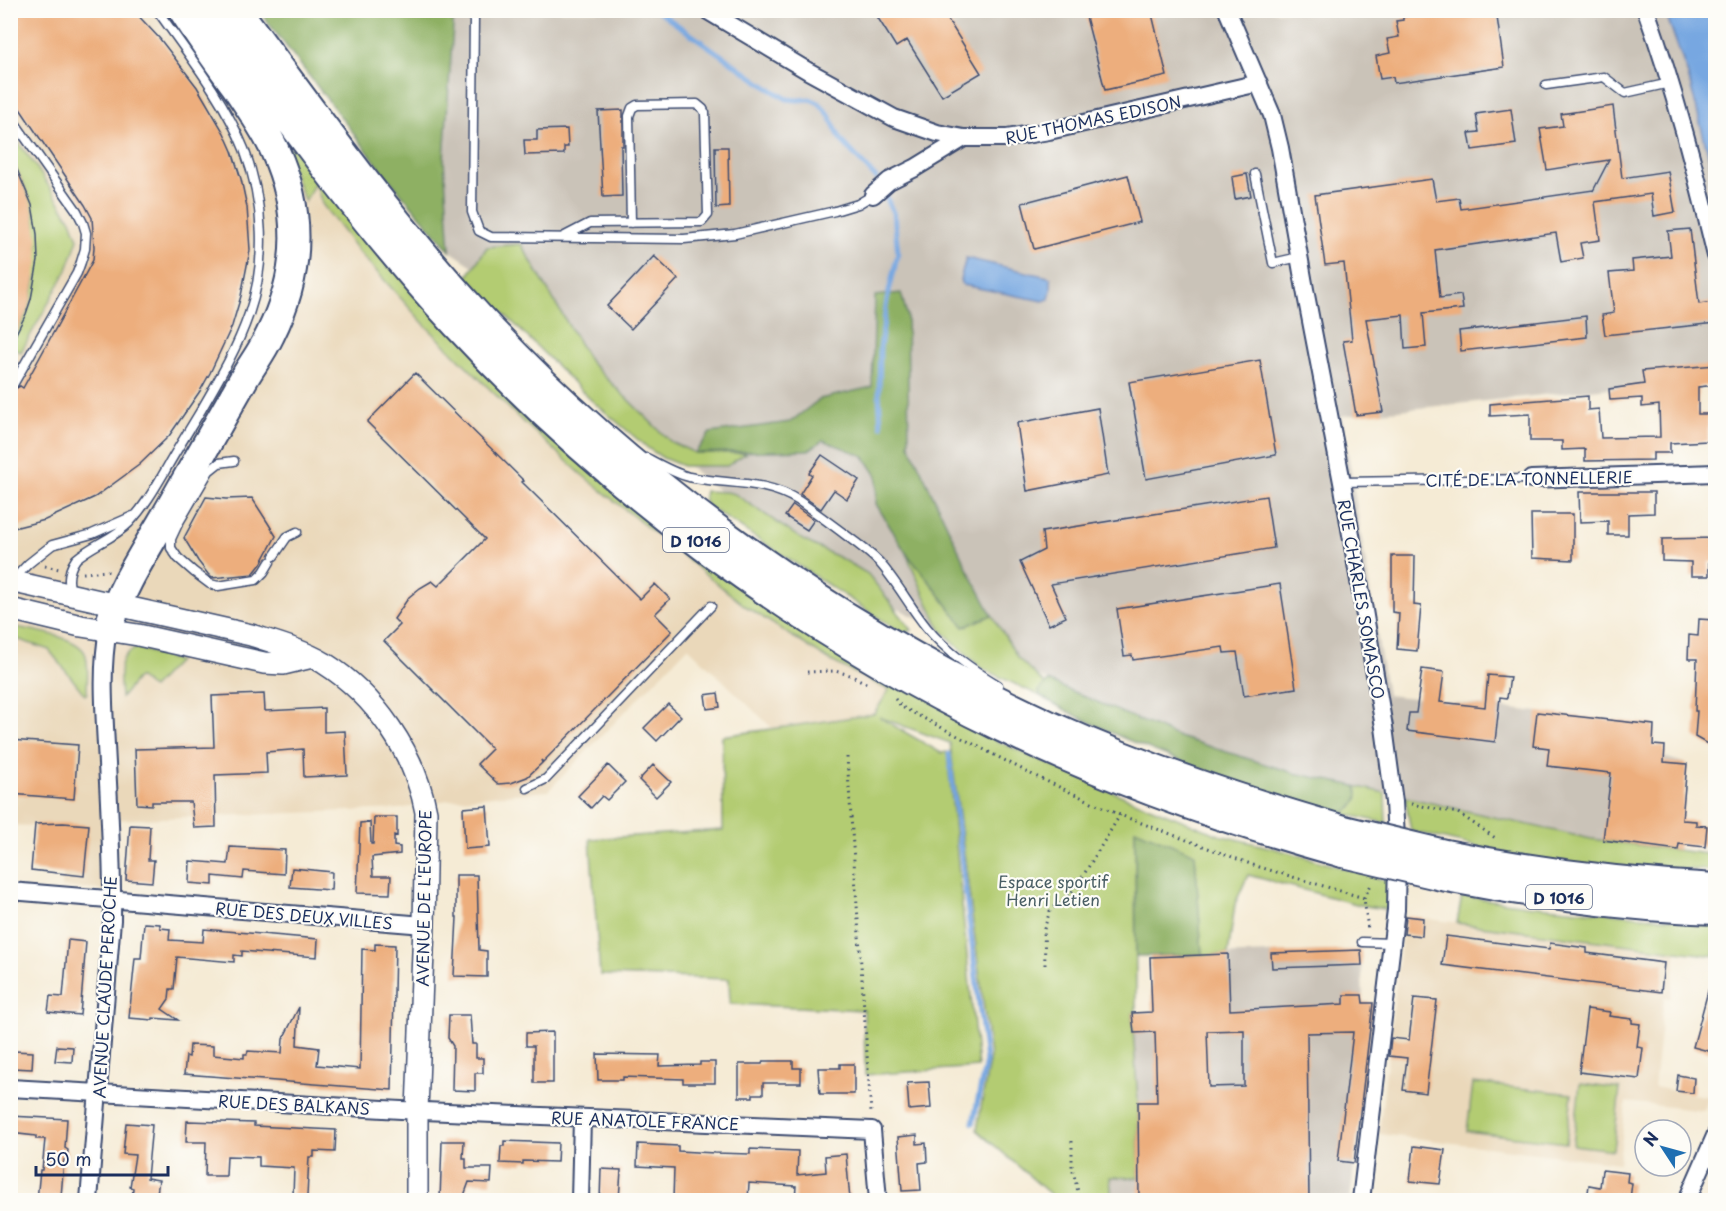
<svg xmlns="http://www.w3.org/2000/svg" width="1726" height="1211" font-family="'Playpen Sans',sans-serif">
<rect width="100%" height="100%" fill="#fdfcf7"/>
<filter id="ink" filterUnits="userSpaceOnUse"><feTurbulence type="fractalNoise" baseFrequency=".0167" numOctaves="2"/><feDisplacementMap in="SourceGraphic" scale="12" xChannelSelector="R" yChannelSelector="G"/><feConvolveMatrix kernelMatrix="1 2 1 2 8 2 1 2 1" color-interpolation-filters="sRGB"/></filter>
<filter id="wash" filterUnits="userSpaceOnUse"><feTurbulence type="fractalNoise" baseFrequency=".008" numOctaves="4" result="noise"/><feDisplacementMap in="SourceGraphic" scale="24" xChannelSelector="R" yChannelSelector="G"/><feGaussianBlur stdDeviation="1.35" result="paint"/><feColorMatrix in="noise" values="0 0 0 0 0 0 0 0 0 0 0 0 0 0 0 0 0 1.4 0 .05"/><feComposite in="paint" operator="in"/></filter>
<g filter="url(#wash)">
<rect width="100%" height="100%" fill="#f5ebd5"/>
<path fill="#ead8ba" d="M11,11H167L229,98L250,134L258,152L291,150L889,690L875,714L772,728L688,647L548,791L448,800L399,809L110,820L112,891L62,887L67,823L35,824L34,826L11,825Z
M1404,916L1677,950L1671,998L1664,997L1654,1087L1709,1097L1704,1111L1626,1102L1619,1163L1379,1134Z"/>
<path fill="#cac3b8" d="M259,11H1665L1688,75L1715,181V377L1342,416L1387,695L1654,725L1652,745L1665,746L1664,757L1687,764L1678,850L1591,839L1411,798L1294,773L1179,737L1048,681L888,604L718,490L598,392L503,286L450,251L387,177Z
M1361,950L1363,1002L1373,1003L1350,1200H1112L1110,1177L1138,1178V1102L1132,1013L1152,1012L1150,957Z"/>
<path fill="#b3cc72" stroke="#677e68" stroke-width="1.5" d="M10,131L35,165L71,220L78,239L67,270L21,352L11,347V345L26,314L31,299L35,279L33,270L37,248L34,214L28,194L11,158Z
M297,147L384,260L997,741L1127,798L1219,835L1277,849L1391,882V910L1360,905L1248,875L1235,904L1228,954L1202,955L1195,854L1135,830L1136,1013H1132L1138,1102L1139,1178L1110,1177L1112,1200H1057L977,1130L990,1056L950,743L879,717L941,753L947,752L978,1067L865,1075L864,1010L730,1004L729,979L600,975L590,839L723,830L722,736L874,714L889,690L829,660L745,606L581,474L518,417L425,325L358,251L322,204L315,182L305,202L284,150Z
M521,244L590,362L671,442L695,453H746L727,466H683L663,458L649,449L591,400L467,277L487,247Z
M705,491L727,492L735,494L803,540L846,561L868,574L912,630L906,633L894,628L706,505L704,496Z
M906,553L926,577L964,627L992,615L1018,658L1045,684L1039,690L1040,696L981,668L941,630L924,594Z
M11,626C28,630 82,636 86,656C89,667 87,682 87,693L85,695L49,650L11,637Z
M137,648L178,661L152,688L138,677L121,698C120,679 115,655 137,648Z
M1355,786L1385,793L1386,823L1340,813L1352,808L1358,791Z
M1405,797L1591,839L1715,855V870L1595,868L1538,861L1411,831Z
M1462,896L1526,905L1715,923V956L1457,923Z
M1473,1083L1572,1094L1566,1143L1467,1131Z
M1580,1084L1620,1089L1613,1150L1573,1145Z"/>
<path fill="#8eb064" stroke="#547061" stroke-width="1.5" d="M259,11H454L444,160L450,251L387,177Z
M901,293L907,315L909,444L966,566L992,615L964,627L926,577L906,553L876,504L877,476L864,456L823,440L809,450L695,453L710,433L790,422L820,399L872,387L875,296Z
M1048,681L1179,737L1294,773L1355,786C1363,797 1353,811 1340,813C1336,814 1329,811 1324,811C1228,778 1129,748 1040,696L1039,690Z
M1135,829L1195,854L1202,955L1136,956Z"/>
<path fill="#77a7e1" stroke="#496ba0" stroke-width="1.5" d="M1665,11H1715V181L1688,75Z
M966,258L1048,277L1051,278V290L1049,299L1043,301L963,285L960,280Z"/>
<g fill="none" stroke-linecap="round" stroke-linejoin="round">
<path stroke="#77a7e1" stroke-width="5" d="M656,10L767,87L787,99L797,100L810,99L819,103L829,115L841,140L876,178
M881,426L879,394L880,348L887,300L898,253L894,215L885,194
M949,754L986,1061L973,1123"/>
</g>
<g id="blocks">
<path fill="#edae7d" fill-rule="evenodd" d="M10,10H133L160,39L197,87L224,133L232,151L241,179L247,207L250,250L241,296L232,326L210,373L200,391L169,436L139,465L95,497L45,520L10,529V388L15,389L20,386L23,388L93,260L94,247L92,218L85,205L10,94Z
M873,10H942L981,73L942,96L907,40L896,47Z
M1097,10H1151L1167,76L1105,90L1085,13Z
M1447,10H1496L1504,67L1394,83L1393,77L1380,79L1376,56L1390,53L1387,39L1399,37L1396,21L1403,20V17Z
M1613,106L1622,178L1668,171L1675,212L1654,216L1651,194L1595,202L1600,240L1580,243L1583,258L1561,262L1556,233L1435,250L1440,298L1461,295L1463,309L1423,313L1426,347L1405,349L1403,315L1366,319L1383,412L1356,415L1343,341L1352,340L1344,263L1325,265L1315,195L1432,179L1436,201L1459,198L1461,209L1593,190V191L1609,160L1547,170L1540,129L1563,126L1561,114Z
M1511,109L1516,144L1472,150L1469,133L1479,132L1476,114Z
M623,110V146H621L622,196L603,197L598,111Z
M567,129L568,147H564V154L525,155L524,140H537V130Z
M715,147H728L729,207L716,208Z
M10,153L32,205L37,234L38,261L31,299L26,314L10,345Z
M1247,174L1251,196L1235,199L1232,177Z
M1128,175L1140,222L1034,249L1022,203Z
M1690,229L1699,304L1712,302L1716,323L1605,335L1602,315L1614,313L1609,273L1633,271L1632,260L1671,256L1668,231Z
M654,256L678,279L631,329L607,306Z
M1586,316L1587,337L1461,351L1459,331Z
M1260,360L1276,455L1146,479L1129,382Z
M1716,365V385L1698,387V414H1708V441L1670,443V453H1653V460L1585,461V449L1562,450V441H1530V414L1490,416V404L1588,396V410L1599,409L1601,438L1660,437L1659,405L1642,407V398L1610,400L1609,389L1644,384L1642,371Z
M415,373L524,481L522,482L640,599L655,584L670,599L655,614L672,631L543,762L541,760L542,763L527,777L511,783L498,784L477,764L492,749L384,641L400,625L394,619L409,597L420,588L432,581L438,586L485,539L367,422Z
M1098,408L1108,475L1027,491L1017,423Z
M822,455L859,480L847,499L834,490L821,509L800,494L812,475L809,473Z
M1579,492H1654V513L1628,514V535H1608V521L1580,522Z
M1266,496L1274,548L1051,584L1066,617L1049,625L1020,562L1044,550L1042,532Z
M206,497L226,499L252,498L268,523L276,536L261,564L253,574L212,578L208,574L198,561L184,538Z
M793,505L814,520L807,530L785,516Z
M1531,514H1573V560L1532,558Z
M1716,538V562H1709V576H1691V562L1662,561V539Z
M1392,556H1415L1414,605L1421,606L1417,651L1397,649L1399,613L1392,612Z
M1280,584L1296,688L1244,696L1237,652L1224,653L1223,647L1133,660L1132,655L1124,656L1117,609Z
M1699,619L1714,620L1713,636H1716V749L1695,737L1697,711H1695L1697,659H1688L1689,635L1698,636Z
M1422,669L1444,672L1440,702L1485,707L1488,675L1510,677L1507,698L1500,697L1495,742L1407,731L1409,713H1416Z
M718,693L720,707L707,709L705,695Z
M264,694L265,711L324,708V732L345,731L347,775L304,777L303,749L266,752L267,773L215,775L216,827L194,828L191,802H152V805L137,804L135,749L214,747L212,696Z
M668,704L681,716L657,741L644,728Z
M1537,712L1654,725L1653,745L1665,746L1664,762L1687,764L1682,820L1696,821V825L1707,826L1705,847L1679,844L1678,850L1603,840L1611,773L1547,766L1549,748L1533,746Z
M10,740L78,745L74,799L10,794Z
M608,765L625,782L607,800L602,796L591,808L578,796Z
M653,765L671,782L656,797L639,780Z
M487,806L490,847L465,849L463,808Z
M374,817H397V836L394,835V846L400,847V854L372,857L373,876H391L390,894L357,893L360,823L370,822L371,844H373Z
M63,823L89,825L84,876L31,870L35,824Z
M130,825L150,826L148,860H154L152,882L126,880Z
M230,847L285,850L284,874L244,871L243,879L213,876V885L189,883L190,861L228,864Z
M292,868L332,872L331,890L290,887Z
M456,875H477L479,950L487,951V977L454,976L457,917H456Z
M1406,916L1423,918L1422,936L1404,934Z
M144,923L160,924V928L170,929L169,940L203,942L204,929L318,939L317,957L242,951V956L234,955V962L177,957L174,989H170L169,999L162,1009L178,1020L153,1018V1020L129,1018L135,958H141Z
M1446,936L1549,949L1550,943L1587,948V953L1664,963L1661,992L1442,965Z
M68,940L86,942L80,1015L48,1012L50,996L63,997Z
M375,944L395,945L392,1090L184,1074L186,1056L189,1057L190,1045L213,1046V1055L244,1058V1054H247L248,1051L282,1053L283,1039L299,1007L297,1045L319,1048L317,1065L360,1069L362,949L375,950Z
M1361,950L1362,965L1272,968L1271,953Z
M1228,954L1230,1010L1344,1004V995H1362L1363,1003H1373L1354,1163L1338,1161L1353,1032L1307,1033L1309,1200H1139L1138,1102H1157L1155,1032L1134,1033L1132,1013L1152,1012L1150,957ZM1244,1030V1086L1209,1087L1207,1031Z
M1711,980H1716V1053L1693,1047Z
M1414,998L1437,1000L1426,1093L1403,1090L1407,1058L1389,1056L1391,1038L1409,1040Z
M1587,1009L1610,1012L1609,1016L1632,1019V1023L1640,1024L1637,1047L1643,1048L1639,1079L1579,1072Z
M449,1015H470L472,1044H476V1058H483V1073H475V1091L452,1090L453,1046L448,1038Z
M553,1032V1083H534V1046H526V1033Z
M57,1046L73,1047L72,1062L55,1061Z
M13,1051L33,1052L32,1069L12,1068Z
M597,1054L660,1055L659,1066L700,1065V1062H715V1083H683V1079L623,1077V1080H598Z
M763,1061H793V1068H801V1083H763V1094H753V1097H739V1064H762Z
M840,1064H854V1094H820L818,1068H840Z
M1678,1075L1694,1078L1693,1093L1676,1091Z
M929,1082L931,1108L909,1110L907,1083Z
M10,1116L67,1119L65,1148L68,1150L67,1158L64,1160L61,1197L54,1196V1200H37L40,1170H42L45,1139H36V1136L10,1133Z
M187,1121L254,1123V1126L336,1130L335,1152L314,1151V1157H309L307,1196H293L294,1168L259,1166V1157L227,1156L226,1176H205L206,1142H186Z
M126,1123L152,1125L147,1178L159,1180L156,1200H132L133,1188L130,1187L135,1155L123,1154Z
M917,1135V1144L926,1143L927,1162L919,1163L921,1190L902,1191L898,1137Z
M442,1141H464L463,1158H466V1168H492L491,1183L469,1182L465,1193V1200H440Z
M504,1141L558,1143L557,1162L523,1161V1164L500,1163L501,1146H504Z
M638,1144L678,1146V1151L715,1153L750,1154V1149L798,1151L797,1175L826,1172L825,1156L846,1154L850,1200H795L796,1186L749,1183L748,1200H673L674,1168L637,1166Z
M1414,1146L1445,1150L1440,1184L1410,1181Z
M601,1169L621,1170L619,1200H600Z
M1602,1170L1628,1173L1627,1182L1632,1183L1630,1199L1587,1200L1589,1185L1600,1187Z"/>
</g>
</g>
<g filter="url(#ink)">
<use href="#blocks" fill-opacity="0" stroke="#3c4b70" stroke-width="1.5"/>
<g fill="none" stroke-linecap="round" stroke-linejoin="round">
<g stroke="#3c4b70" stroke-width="11">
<path id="service" d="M474,16L472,212L479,231L491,237L684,239L735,234L835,211L858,204L873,195
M1546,85L1604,77L1625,93L1670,83
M10,116L77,211L83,223L86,233L85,249L81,262L77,273L14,383
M1255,174L1273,263L1299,257
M563,237L590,223L702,222L708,215L705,113L703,109L697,104L637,105L632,108L629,116L631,223
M647,458C660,465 674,473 689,477C726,485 765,479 799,501C815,512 831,524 847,536C858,544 869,552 879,562C897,582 910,607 927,628C947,652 972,669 998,685
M234,461L219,463L209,471L178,524L171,539V548L178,558L194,572L210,584L218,586L256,580L264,572L270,562
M1342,482L1531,479
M274,556L287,537L297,532
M12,581L28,564L52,545L92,534L133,516
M71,592C67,580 69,569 76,559C92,545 113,539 129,523C144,507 154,490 165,471C176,451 188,432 200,412C218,381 237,349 249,314C267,262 264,201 244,149C224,99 188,54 157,10
M527,788L546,779L711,606
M1362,942L1392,943"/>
</g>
<g stroke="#3c4b70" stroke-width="20">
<path id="minor" d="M706,10L808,71L894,118L937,133L964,138H1007L1049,131L1259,83
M1227,10L1272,115L1280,148L1306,295L1342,482L1384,727L1394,802L1397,856L1396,910L1361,1200
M1646,10C1675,91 1696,173 1716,256
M873,195L889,181L915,168L964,138
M1531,479L1716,473
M10,891L424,925
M10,1088L401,1110L872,1130L878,1200
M89,1200L112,920C113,862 109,803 106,745C104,707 101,668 108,630
M580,1200L582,1118
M1687,1200L1716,1134"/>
</g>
<g stroke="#3c4b70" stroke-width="24">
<path id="tertiary" d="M10,581L251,635C276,643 302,650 324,663C375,695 415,753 426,812L424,925L417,1111V1200
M10,609L81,626L138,635L264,663L283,664L312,657"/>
</g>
<g stroke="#3c4b70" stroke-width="32">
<path id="trunk" d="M209,10C288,118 365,226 456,324C610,491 798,629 1003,728C1112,780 1227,821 1343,853
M237,10C314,115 390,220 478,316C637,488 839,629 1051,726C1146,769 1244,801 1344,830
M108,630C120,587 150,544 172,505C195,464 219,423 242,382C251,366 262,352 270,335C300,275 303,213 275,151C265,128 249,107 235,85C217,61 200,36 183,10
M1445,854C1535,872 1624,883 1716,888
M1442,876C1532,894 1623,907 1716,910"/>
</g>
<path stroke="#3c4b70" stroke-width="3" stroke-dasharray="1.5 4.5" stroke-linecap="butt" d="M45,566L59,569
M83,573L109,571
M807,672L835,671L850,675L868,684
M895,699L902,707L1033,775L1120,815L1256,866L1364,898L1368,930
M847,757L871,1113
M1411,804L1458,813L1497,839
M1364,898L1372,883
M1045,965L1044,929L1050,911L1075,889L1120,815
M1072,1141V1167L1080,1200"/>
<use href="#service" stroke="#fff" stroke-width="8"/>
<use href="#minor" stroke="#fff" stroke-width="16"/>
<use href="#tertiary" stroke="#fff" stroke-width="21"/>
<use href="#trunk" stroke="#fff" stroke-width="28"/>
<g stroke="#3c4b70" stroke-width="32" stroke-linecap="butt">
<path id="trunk-bridge" d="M1344,830L1445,854
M1343,853L1442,876"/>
</g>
<use href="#trunk-bridge" stroke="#fff" stroke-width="28"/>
</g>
</g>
<g text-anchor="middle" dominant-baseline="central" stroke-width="4.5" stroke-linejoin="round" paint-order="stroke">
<g fill="#fdfcf7" stroke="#5f6c8c" stroke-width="1.5">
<rect x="663" y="528" width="66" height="24" rx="4.5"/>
<rect x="1526" y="885" width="66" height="24" rx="4.5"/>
</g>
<g font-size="15" font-weight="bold" fill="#1b2f5e">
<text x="696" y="540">D 1016</text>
<text x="1559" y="897">D 1016</text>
</g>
<g font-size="16" fill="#1b2f5e" stroke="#fdfcf7">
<text transform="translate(1093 119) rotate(-12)">RUE THOMAS EDISON</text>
<text transform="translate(1529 478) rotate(-1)">CITÉ DE LA TONNELLERIE</text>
<text transform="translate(1362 599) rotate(80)">RUE CHARLES SOMASCO</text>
<text transform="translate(423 898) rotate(-89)">AVENUE DE L'EUROPE</text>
<text transform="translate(304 915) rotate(5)">RUE DES DEUX VILLES</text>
<text transform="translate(104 987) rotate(-87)">AVENUE CLAUDE PEROCHE</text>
<text transform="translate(294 1104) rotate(3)">RUE DES BALKANS</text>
<text transform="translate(645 1120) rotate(2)">RUE ANATOLE FRANCE</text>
</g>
<g font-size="16" fill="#495e64" stroke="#fdfcf7">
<text x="1053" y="881">Espace sportif<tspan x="1053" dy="18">Henri Letien</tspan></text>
</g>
</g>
<rect width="1726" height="1211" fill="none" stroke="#fdfcf7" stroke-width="36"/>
<g transform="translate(1663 1148) rotate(306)"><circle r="28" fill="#fdfcf7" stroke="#a3aaba" stroke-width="1.5"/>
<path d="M0-4.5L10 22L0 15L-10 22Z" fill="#1f6fb2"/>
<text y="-9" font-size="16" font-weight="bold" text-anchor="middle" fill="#1b2f5e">N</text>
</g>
<path d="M36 1166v9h132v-9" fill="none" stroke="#1b2f5e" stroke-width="3"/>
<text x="45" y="1166" font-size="18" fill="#1b2f5e" stroke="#fdfcf7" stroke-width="4.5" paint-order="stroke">50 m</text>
</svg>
